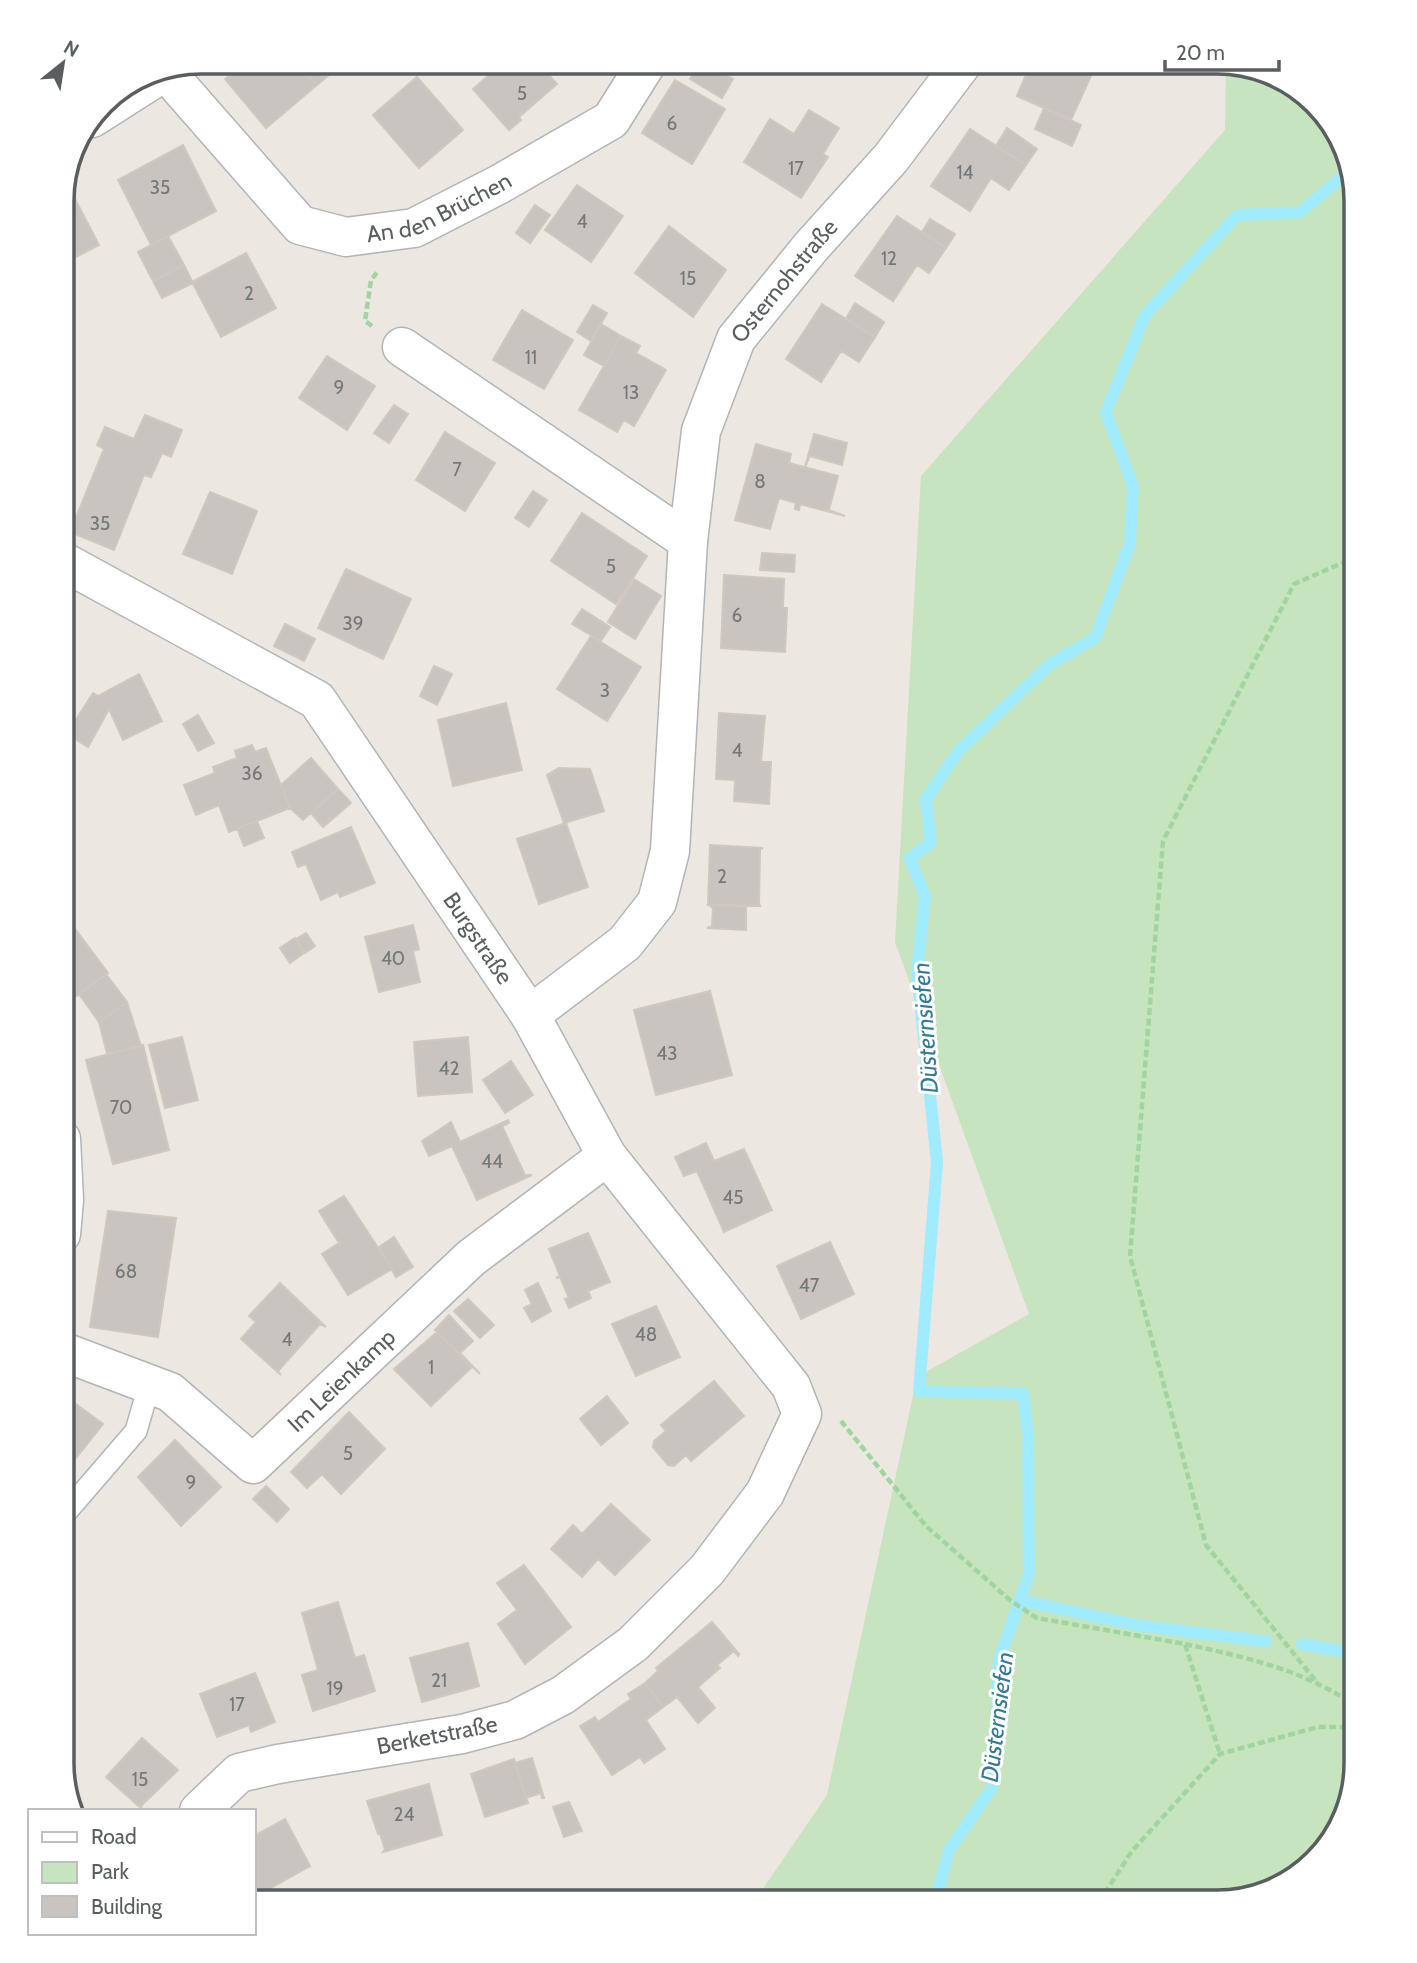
<svg xmlns="http://www.w3.org/2000/svg" width="1417" height="1963" font-family="Cabin,sans-serif">
<rect width="100%" height="100%" fill="#ece7e0"/>
<path fill="#c6e4bd" d="M1226,62L1286,80L1337,131L1356,201V1763L1337,1832L1286,1883L1217,1902H754L827,1795L917,1377L1029,1314L895,942L921,476L1225,130Z"/>
<g fill="none" stroke-linecap="round" stroke-linejoin="round">
<path stroke="#a0ebfd" stroke-width="12" d="M1020,1600L1138,1625L1266,1641
M1302,1644L1356,1653
M935,1902L949,1850L993,1786L999,1660L1029,1574L1028,1434L1023,1393L919,1391L937,1162L917,972L925,896L910,858L931,842L926,799L959,750L1051,663L1095,638L1130,543L1133,486L1106,412L1145,315L1237,215L1300,212L1339,179H1350"/>
</g>
<path fill="#c9c4c0" stroke="#d0c7bf" stroke-width="2" d="M246,61H296L317,85L266,128L225,79Z
M296,61H318L330,74L317,85Z
M505,61H536L557,84L519,117L521,120L509,130L473,89Z
M701,61L733,79L722,98L690,79Z
M1032,61H1083L1095,67L1071,120L1017,96Z
M417,77L463,130L419,168L373,115Z
M675,80L725,109L692,164L642,133Z
M1044,108L1081,125L1072,146L1035,129Z
M809,110L839,128L823,154L828,157L801,198L744,162L770,119L794,134Z
M1007,128L1037,149L1026,165L996,146Z
M970,129L1026,165L1009,190L991,178L970,211L931,186Z
M183,145L216,211L151,245L118,180Z
M577,185L623,216L591,262L545,230Z
M75,199L99,245L62,264V206Z
M535,205L550,215L530,243L516,233Z
M897,216L946,248L929,273L917,265L893,301L855,276Z
M930,219L955,234L946,248L922,232Z
M669,226L726,270L693,317L635,273Z
M168,236L184,265L153,281L138,252Z
M246,253L276,308L221,337L192,282Z
M184,265L193,283L162,298L153,281Z
M855,303L884,322L875,337L846,319Z
M822,304L875,337L859,362L841,351L821,382L786,359Z
M593,305L607,313L591,341L577,332Z
M522,310L573,340L544,389L493,360Z
M601,324L621,336L604,366L584,355Z
M621,336L640,346L636,353L666,370L634,426L624,420L617,432L579,410Z
M327,356L375,386L347,430L299,398Z
M394,405L408,414L389,443L374,433Z
M145,415L182,430L171,457L162,453L151,477L144,475L114,550L70,532L104,449L97,445L105,427L134,439Z
M445,432L495,463L465,511L416,480Z
M814,434L847,443L842,465L810,456L805,467Z
M756,444L791,454L789,463L838,476L829,510L845,516L800,504L799,510L795,509L796,503L779,498L770,529L735,520Z
M533,491L547,500L529,527L515,518Z
M210,492L257,511L232,574L183,554Z
M582,513L647,556L616,604L551,561Z
M762,553L795,555L794,572L760,570Z
M346,569L411,599L383,659L318,628Z
M724,575L784,579L783,608H787L785,652L721,648Z
M634,579L661,596L635,639L608,622Z
M582,609L610,627L601,641L572,624Z
M285,624L315,639L304,661L274,646Z
M591,636L641,667L607,721L557,689Z
M434,666L452,674L437,705L420,696Z
M139,674L162,721L123,740L109,709L88,747L67,734L93,693L98,696Z
M506,703L522,770L453,786L438,720Z
M719,713L765,716L761,762H771L769,804L734,801L735,780L716,779Z
M198,715L214,743L198,751L183,724Z
M252,745L255,752L266,748L290,808L229,832L219,805L196,815L184,785L215,773L213,767L237,758L235,751Z
M311,758L338,789L303,820L290,808L281,785Z
M559,768L590,769L604,811L564,823L547,775Z
M338,789L351,803L323,827L311,813Z
M257,821L264,838L244,846L237,828Z
M566,823L588,887L539,904L517,839Z
M351,827L375,883L340,897L338,892L321,900L306,864L298,867L292,852Z
M710,845L763,848L760,849L759,905L761,906L708,905Z
M709,905L746,906V930L707,928L712,926L713,908Z
M61,910L108,973L61,1007Z
M413,925L419,949L413,951L420,982L379,992L365,937Z
M306,933L315,946L305,953L296,939Z
M295,938L304,953L290,963L280,948Z
M106,974L127,1002L99,1022L79,994Z
M710,991L732,1075L656,1095L634,1010Z
M127,1002L141,1046L107,1054L99,1022Z
M182,1037L198,1100L165,1108L149,1045Z
M468,1037L472,1092L418,1096L414,1042Z
M143,1045L169,1150L113,1164L86,1060Z
M511,1061L533,1095L505,1113L483,1080Z
M508,1120L509,1123L502,1126L525,1175H532L477,1200L452,1146L429,1156L422,1141L451,1122L460,1142Z
M706,1143L714,1161L744,1149L772,1210L724,1232L697,1171L684,1176L675,1157Z
M344,1196L392,1269L348,1295L322,1254L339,1243L319,1211Z
M108,1211L176,1218L158,1337L90,1327Z
M588,1233L610,1282L588,1291L591,1298L569,1308L565,1299L569,1298L560,1277L556,1278L560,1276L549,1249Z
M394,1237L413,1267L396,1277L379,1247Z
M830,1242L854,1294L801,1319L777,1266Z
M280,1283L326,1327L320,1324L278,1371L281,1375L241,1339L256,1322L249,1316Z
M538,1283L551,1311L532,1322L524,1308L532,1304L525,1290Z
M468,1299L494,1325L480,1338L454,1311Z
M656,1306L680,1357L636,1376L612,1324Z
M449,1315L473,1341L460,1353L480,1374L435,1330Z
M437,1332L472,1367L431,1406L394,1369Z
M714,1381L744,1416L691,1461L686,1455L674,1466L668,1465L653,1447L654,1441L666,1431L661,1425Z
M61,1393L103,1424L61,1477Z
M607,1396L628,1423L601,1445L580,1419Z
M349,1412L385,1449L341,1494L322,1474L307,1488L291,1472Z
M175,1440L221,1487L181,1526L138,1477Z
M266,1486L289,1509L277,1522L253,1499Z
M611,1504L650,1540L615,1575L598,1559L582,1577L551,1549L573,1525L582,1534Z
M524,1565L571,1627L525,1664L498,1624L517,1610L497,1583Z
M338,1602L355,1658L364,1655L375,1691L313,1711L302,1675L318,1670L302,1613Z
M712,1622L739,1654L738,1656L734,1651L717,1665L720,1668L698,1687L715,1708L698,1723L677,1697L663,1707L645,1683L658,1671L656,1668Z
M468,1643L479,1686L422,1702L410,1658Z
M255,1673L275,1722L251,1732L249,1725L217,1737L200,1694Z
M645,1683L663,1707L646,1720L665,1749L644,1763L640,1757L612,1775L580,1726L595,1717L598,1722L631,1699L628,1694Z
M142,1738L178,1770L141,1806L142,1809L106,1777Z
M532,1758L544,1798H542L541,1793L526,1798L515,1763Z
M514,1759L528,1803L485,1817L471,1774Z
M429,1784L442,1835L383,1852L385,1849L380,1834H378L367,1801Z
M569,1802L582,1831L564,1837L553,1807Z
M285,1819L310,1866L256,1896L254,1836Z"/>
<g fill="none" stroke-linecap="round" stroke-linejoin="round">
<g stroke="#b1b5b8" stroke-width="24">
<path id="service" d="M61,1518L136,1431L149,1386"/>
</g>
<g stroke="#b1b5b8" stroke-width="41">
<g id="minor">
<path id="s1" d="M167,73L300,225L346,237L414,228L498,185L611,120L648,61"/>
<path d="M92,118L172,67"/>
<path d="M402,347L688,541"/>
<path id="s2" d="M62,561L317,700L530,1015L607,1156L791,1386L802,1414L765,1493L707,1570L633,1644L563,1695L515,1720L462,1734L278,1764L239,1773L199,1811"/>
<path id="s3" d="M530,1015L625,943L657,902L670,851L688,541L701,431L736,339L810,248L891,158L964,61"/>
<path d="M61,1234L64,1200L61,1139"/>
<path id="s4" d="M61,1351L170,1392L253,1464L471,1258L607,1156"/>
</g>
</g>
<path stroke="#a0d5a1" stroke-width="4.5" stroke-dasharray="7 3.5" stroke-linecap="butt" d="M372,326L365,321L371,280L378,271
M841,1421L926,1526L1011,1601L1037,1618L1185,1644L1220,1754
M1185,1644C1253,1659 1296,1668 1356,1705
M1315,1680L1206,1545L1130,1256L1163,841L1294,584L1356,557
M1099,1902L1132,1851L1220,1754L1318,1727H1356"/>
<use href="#service" stroke="#fff" stroke-width="21"/>
<use href="#minor" stroke="#fff" stroke-width="38"/>
</g>
<g text-anchor="middle" dominant-baseline="central" stroke-width="6" stroke-linejoin="round" paint-order="stroke">
<g font-size="19" fill="#757879">
<text x="522" y="93">5</text>
<text x="672" y="123">6</text>
<text x="796" y="168">17</text>
<text x="965" y="172">14</text>
<text x="160" y="187">35</text>
<text x="582" y="221">4</text>
<text x="889" y="258">12</text>
<text x="688" y="278">15</text>
<text x="249" y="293">2</text>
<text x="531" y="357">11</text>
<text x="339" y="387">9</text>
<text x="631" y="392">13</text>
<text x="457" y="469">7</text>
<text x="760" y="481">8</text>
<text x="100" y="523">35</text>
<text x="611" y="566">5</text>
<text x="737" y="615">6</text>
<text x="353" y="623">39</text>
<text x="605" y="690">3</text>
<text x="737" y="750">4</text>
<text x="252" y="773">36</text>
<text x="722" y="876">2</text>
<text x="393" y="958">40</text>
<text x="667" y="1053">43</text>
<text x="449" y="1068">42</text>
<text x="121" y="1107">70</text>
<text x="492" y="1161">44</text>
<text x="733" y="1197">45</text>
<text x="126" y="1271">68</text>
<text x="809" y="1285">47</text>
<text x="646" y="1334">48</text>
<text x="287" y="1339">4</text>
<text x="431" y="1367">1</text>
<text x="348" y="1453">5</text>
<text x="191" y="1482">9</text>
<text x="439" y="1680">21</text>
<text x="335" y="1688">19</text>
<text x="237" y="1704">17</text>
<text x="140" y="1779">15</text>
<text x="404" y="1814">24</text>
</g>
<g font-size="23" fill="#595f61" stroke="#fff">
<text stroke="none"><textPath href="#s1" startOffset="348">An den Brüchen</textPath></text>
<text stroke="none"><textPath href="#s3" startOffset="819">Osternohstraße</textPath></text>
<text stroke="none"><textPath href="#s2" startOffset="578">Burgstraße</textPath></text>
<text stroke="none"><textPath href="#s4" startOffset="348">Im Leienkamp</textPath></text>
<text transform="translate(437 1735) rotate(-11)">Berketstraße</text>
</g>
<g font-size="24" font-style="italic" fill="#367b94" stroke="#fff">
<text transform="translate(925 1028) rotate(-94)">Düsternsiefen</text>
<text transform="translate(997 1717) rotate(-83)">Düsternsiefen</text>
</g>
</g>
<path d="M0 0H1417V1963H0ZM201 74H1217A127 127 0 0 1 1344 201V1763A127 127 0 0 1 1217 1890H201A127 127 0 0 1 74 1763V201A127 127 0 0 1 201 74Z" fill="#fff" fill-rule="evenodd"/>
<path fill="none" stroke="#595f61" stroke-width="3.5" d="M201 74H1217A127 127 0 0 1 1344 201V1763A127 127 0 0 1 1217 1890H201A127 127 0 0 1 74 1763V201A127 127 0 0 1 201 74Z"/>
<rect x="28" y="1809" width="228" height="126" fill="#ffffff" stroke="#bdbfc0" stroke-width="2"/>
<rect x="42" y="1832" width="35" height="10" fill="#ffffff" stroke="#bdbfc0" stroke-width="2"/>
<text x="91" y="1844" font-size="21" fill="#595f61">Road</text>
<rect x="42" y="1862" width="35" height="21" fill="#c6e4bd" stroke="#bdbfc0" stroke-width="2"/>
<text x="91" y="1879" font-size="21" fill="#595f61">Park</text>
<rect x="42" y="1896" width="35" height="21" fill="#c9c4c0" stroke="#bdbfc0" stroke-width="2"/>
<text x="91" y="1914" font-size="21" fill="#595f61">Building</text>
<g transform="translate(63 63) rotate(30)" stroke="#ffffff" stroke-width="5" paint-order="stroke">
<path d="M0-5L12 26L0 18L-12 26Z" fill="#595f61"/>
<text y="-10" font-size="19" font-weight="bold" text-anchor="middle" fill="#595f61">N</text>
</g>
<path d="M1165 60v10h114v-10" fill="none" stroke="#595f61" stroke-width="3.5"/>
<text x="1176" y="60" font-size="21" fill="#595f61" stroke="#ffffff" stroke-width="5" paint-order="stroke">20 m</text>
</svg>
